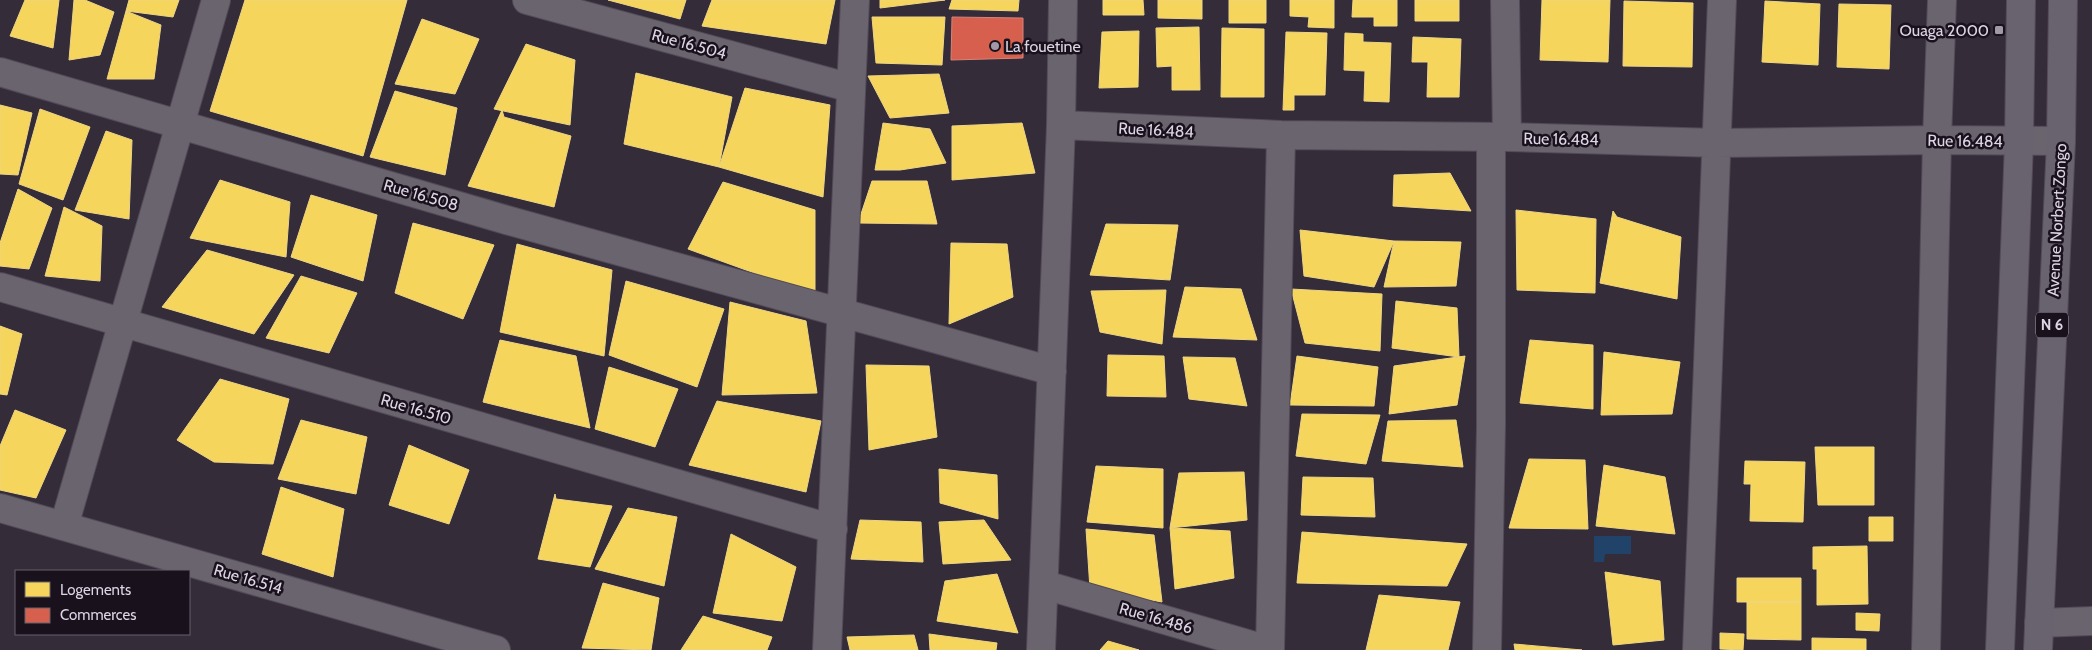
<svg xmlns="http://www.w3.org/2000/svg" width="2092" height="650" font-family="Cabin,sans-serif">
<rect width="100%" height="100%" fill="#342c38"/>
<path fill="#21436a" d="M1594,536H1631V554H1605L1604,562H1594Z"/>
<path fill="#f6d55c" stroke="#eed585" d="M25,0H59L53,48L10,36Z
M74,0H85L114,12L100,55L69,60Z
M129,0H179L173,17L126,11Z
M245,0H407L363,156L210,111Z
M608,0H686L680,19Z
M712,0H835L826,44L702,26Z
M880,0H945L880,8Z
M952,0H1019L1018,11L949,9Z
M1103,0H1143L1144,15H1103Z
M1158,0H1202V19L1158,18Z
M1229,0H1266V23H1229Z
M1290,0H1334V28L1308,27L1309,17L1290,16Z
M1353,0H1397V26H1374V17H1352Z
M1415,0H1459V21H1415Z
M1542,0H1610L1608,62L1540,60Z
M1624,1L1693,3L1692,67L1623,66Z
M1765,1L1820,4L1818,65L1762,62Z
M1839,4L1891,5L1889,69L1837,67Z
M126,11L161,25L154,79H107Z
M872,17H945L942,65L876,63Z
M422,19L479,39L455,94L395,84Z
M1199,27L1200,90H1172V66L1157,67L1156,28Z
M1222,28L1264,29V97H1221Z
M1139,31L1138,87L1099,88L1102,32Z
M1286,32L1327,33L1325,95H1294V110H1283Z
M1345,33L1363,34V42L1391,43L1389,102L1364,101L1365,71L1344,70Z
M1413,37L1461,39L1459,97H1427L1428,62H1412Z
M526,44L575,60L570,125L494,109Z
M636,73L732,97L719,167L624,144Z
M939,74L949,113L890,118L868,76Z
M745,88L830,105L823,197L719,167Z
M395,91L457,108L445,175L370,157Z
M0,105L32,113L18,175L0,174Z
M40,109L90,127L63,200L19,184Z
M502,110L504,117L571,136L554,207L468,186Z
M883,123L930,129L946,163L900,170H875Z
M1022,123L1035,173L952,180V126Z
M106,131L132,140L129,219L75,210Z
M1450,173L1471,211L1393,206L1394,175Z
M220,180L290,202L286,257L190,238Z
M872,181H927L937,224L858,223Z
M723,182L815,210V295L688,249Z
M18,189L52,208L29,269L0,266V243Z
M311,195L377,215L363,281L291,257Z
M64,207L102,226L100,281L45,276Z
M1516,210L1596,219L1595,293L1517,290Z
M1613,211L1617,217L1681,237L1677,299L1600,283Z
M413,223L494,245L463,319L395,293Z
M1106,224L1178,225L1170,280L1090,275Z
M1300,230L1394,241L1374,287L1304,276Z
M1394,241L1461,242L1456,286L1384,287Z
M951,243L1007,244L1013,297L949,324Z
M517,244L612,270L604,356L500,332Z
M207,250L294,275L254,334L162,307Z
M301,276L357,293L329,353L266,338Z
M626,281L724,309L697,387L609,355Z
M1185,287L1241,289L1257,340L1173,337Z
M1291,289L1382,294L1380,351L1305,343Z
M1166,290L1162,344L1100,332L1091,291Z
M1396,301L1457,308L1459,357L1392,348Z
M730,302L806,321L817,393L722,395Z
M0,326L22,334L7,395L0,394Z
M500,340L576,356L590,428L483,402Z
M1530,340L1593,345V409L1520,403Z
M1604,352L1680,362L1672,414L1601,415Z
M1108,355L1164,356L1166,397L1107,396Z
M1297,356L1378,367L1374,406L1290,405Z
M1465,356L1457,405L1389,414L1394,366Z
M1183,357L1235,358L1247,406L1189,399Z
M866,365L929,366L937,437L869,450Z
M609,367L678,389L655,447L595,429Z
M220,379L289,399L273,464L214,462L177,440Z
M717,401L821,421L806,492L689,465Z
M15,410L66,430L36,498L0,490V446Z
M1302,414L1380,415L1366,464L1296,456Z
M301,420L367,437L356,494L278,479Z
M1456,420L1463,467L1382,461L1388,421Z
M409,445L469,470L449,524L389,505Z
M1815,447H1874V505H1818Z
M1529,459L1585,460L1588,529L1509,528Z
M1745,461L1805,462L1803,522L1750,521L1751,484H1744Z
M1604,465L1665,477L1675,534L1596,526Z
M1096,466L1163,469V528L1087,522Z
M939,469L997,475L998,519L940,503Z
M1244,472L1247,520L1170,528L1179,473Z
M1303,477L1373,478L1375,517L1301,515Z
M281,487L344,509L333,577L262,554Z
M555,494L556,499L612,506L590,567L538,559Z
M628,508L677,517L664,586L595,569Z
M1869,517H1893V541H1869Z
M860,520L921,522L923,562L851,559Z
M984,520L1011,560L943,564L939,522Z
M1170,528L1230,531L1234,578L1175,589Z
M1086,529L1154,535L1162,602L1090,589Z
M1302,532L1467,544L1447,586L1297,583Z
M731,534L796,567L782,621L713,613Z
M1867,546L1868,604L1817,605V569H1813V547Z
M1605,572L1660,581L1664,640L1613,645Z
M997,574L1018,633L937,621L945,581Z
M1737,578H1801V602H1737Z
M603,583L659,598L651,650L582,648Z
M1379,595L1460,602L1448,650H1366Z
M1747,602H1801V640L1747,639Z
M1856,613L1880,614L1879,631L1856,630Z
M703,616L772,637L767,650H681Z
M1720,633L1744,634L1743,650L1720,649Z
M929,634L997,643L996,650H930Z
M914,635L918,650H850L847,637Z
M1812,638L1866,639V650H1812Z
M1108,641L1139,650H1100Z
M1514,644L1582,650H1515Z"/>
<path fill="#d6604d" stroke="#d8837a" d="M952,17L1023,18V58L951,60Z"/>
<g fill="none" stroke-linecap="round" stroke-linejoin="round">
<g stroke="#524a57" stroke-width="30">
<path id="minor" d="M527,0L851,88
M1505,0L1507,137
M0,72L510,221L1052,371
M1061,125L1281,135L1507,137L1718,143L1937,140L2061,141
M0,287L833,529
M0,508L496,650
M64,526L216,0
M1045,585L1268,650
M2039,623L2092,621
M827,650L855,0
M1041,650L1061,125L1063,0
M1270,650L1281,135
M1487,650L1491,425V137
M1697,650L1722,0
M1926,650L1937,140L1942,0"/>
</g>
<g stroke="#524a57" stroke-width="30">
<path id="major" d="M2000,650L2019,142L2021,0
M2038,650L2061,141L2063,0"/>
</g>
<use href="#minor" stroke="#6a646f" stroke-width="28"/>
<use href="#major" stroke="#69626f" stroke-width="28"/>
</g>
<g fill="#a299a8" stroke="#19121d" stroke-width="2">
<rect x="1994" y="25" width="10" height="10" rx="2.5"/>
<circle cx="995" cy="46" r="5"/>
</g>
<g text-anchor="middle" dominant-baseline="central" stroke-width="5" stroke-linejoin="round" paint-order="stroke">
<rect fill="#19121d" stroke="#a29aa8" stroke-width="1" x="2036" y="312.5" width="32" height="25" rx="4"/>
<g font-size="15" font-weight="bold" fill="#ddd4e4">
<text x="2052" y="325">N 6</text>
</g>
<g font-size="16" fill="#ddd4e4" stroke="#19121d" text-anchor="end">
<text x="1989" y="30">Ouaga 2000</text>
<text x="1005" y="46" text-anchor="start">La fouetine</text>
</g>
<g font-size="16" fill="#ddd4e4" stroke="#19121d">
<text transform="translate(689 44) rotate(15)">Rue 16.504</text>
<text transform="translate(1156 130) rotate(3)">Rue 16.484</text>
<text transform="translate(1561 139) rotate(1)">Rue 16.484</text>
<text transform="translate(1965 141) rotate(1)">Rue 16.484</text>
<text transform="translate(421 195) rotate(16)">Rue 16.508</text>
<text transform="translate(2057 220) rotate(-87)">Avenue Norbert Zongo</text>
<text transform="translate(416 409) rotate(16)">Rue 16.510</text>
<text transform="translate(248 579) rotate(16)">Rue 16.514</text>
<text transform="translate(1156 618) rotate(16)">Rue 16.486</text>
</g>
</g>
<rect x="15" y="570" width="175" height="65" fill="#19121d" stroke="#67606d"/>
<rect x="25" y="582" width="25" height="15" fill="#f6d55c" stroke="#67606d"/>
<text x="60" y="595" font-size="15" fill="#ddd4e4">Logements</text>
<rect x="25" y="608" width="25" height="15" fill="#d6604d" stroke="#67606d"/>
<text x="60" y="620" font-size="15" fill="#ddd4e4">Commerces</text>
</svg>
